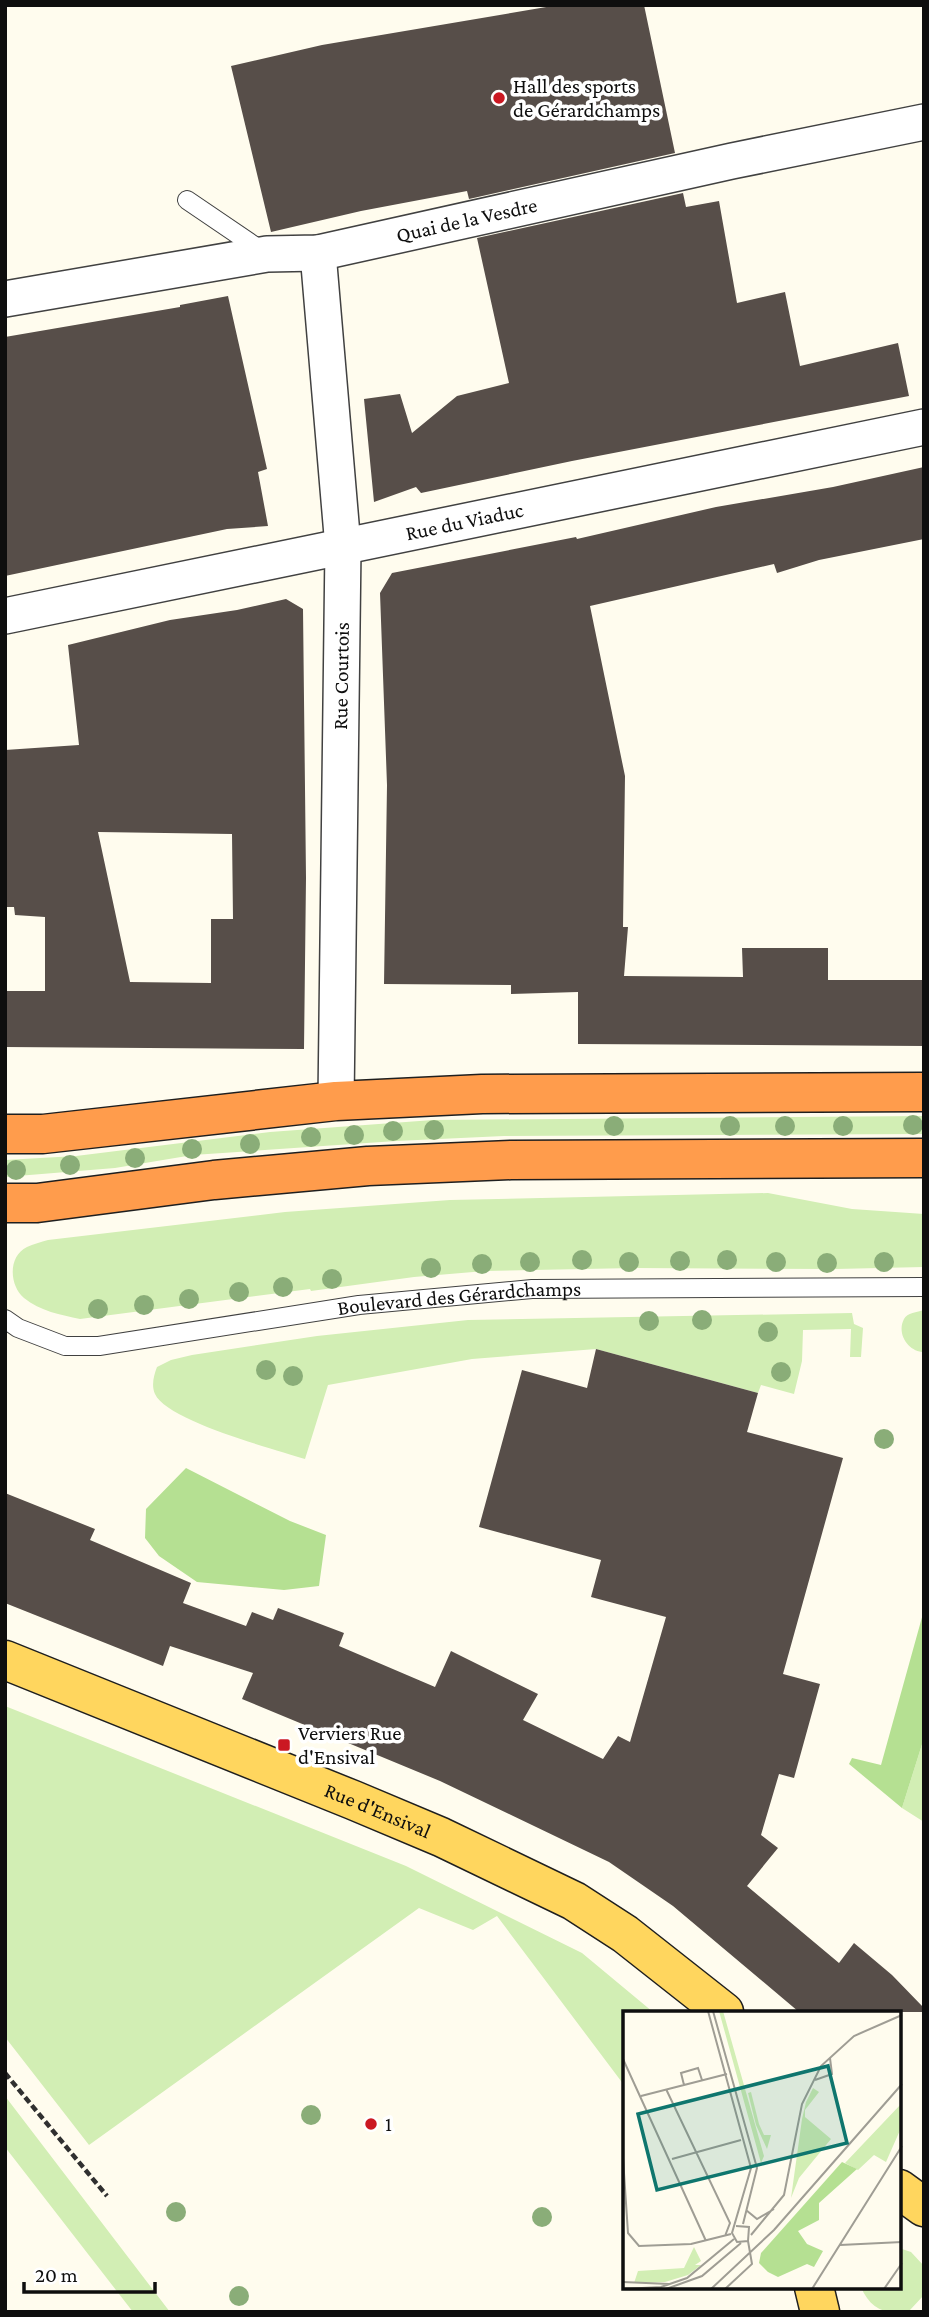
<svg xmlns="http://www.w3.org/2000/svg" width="929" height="2317" font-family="'Crimson Pro',serif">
<rect width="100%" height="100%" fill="#fffcee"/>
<path fill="#d2eeb4" d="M924,1116V1134L504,1136L396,1141L193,1155L115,1168L5,1177V1160L76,1156L270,1132L433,1120Z
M768,1193L852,1209L924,1214V1267L835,1269L634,1268L485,1271L414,1277L311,1291L310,1289L80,1319C61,1315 40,1311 24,1298C9,1285 8,1256 27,1247C33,1244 41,1242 48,1240L285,1212L450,1200Z
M924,1310V1352C909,1352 896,1334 904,1319C907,1313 917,1312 924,1310Z
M852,1313L854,1324L863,1328L861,1357H850L851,1329L803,1330L802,1361L794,1394L761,1385L758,1393L596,1349L472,1359L328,1385L305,1459C274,1449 167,1421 155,1394C151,1385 154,1375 157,1367L171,1360L192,1355L317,1336L468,1320Z
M5,1706L406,1866L582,1953L653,2012H624V2085L497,1916L473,1930L419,1908L89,2145L5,2037Z
M924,1738V1822L902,1808Z
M5,2096L170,2312H133L5,2147Z
M899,2248L911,2252L924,2266V2295L910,2310C887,2317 870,2309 861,2287H899Z"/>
<path fill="#b5e092" d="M186,1468L290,1521L326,1535L319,1586L284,1590L197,1582L159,1556L145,1538L146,1509Z
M924,1610V1738L902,1808L849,1764L852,1758L881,1765Z"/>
<path fill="#574e49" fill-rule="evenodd" d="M558,5H644L675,153L469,199L467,191L361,211L271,232L231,66L322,45Z
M683,193L686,207L719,201L737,303L785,292L800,366L898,343L909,396L572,461L421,493L416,487L374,502L364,399L400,394L412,433L457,396L509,383L477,238Z
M228,296L267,469L258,472L268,526L227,529L5,576V337L180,307V305Z
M924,467V539L819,560L777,573L774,564L590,606L625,776L623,927H628L624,976L743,977L742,948H828V980H924V1046L578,1044V992L511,994V985L384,984L387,785L380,593L392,573L576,537L577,539L716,507L833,487Z
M286,599L303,609L306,878L304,1049L5,1047V991H45V917L15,915L14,907H5V750L79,745L68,645L170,620L237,610ZM98,832L232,834L233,919H211V983L130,982Z
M596,1349L758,1393L747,1432L843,1458L783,1674L820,1684L794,1778L779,1774L761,1835L778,1848L747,1886L839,1963L854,1943L892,1975L924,2008V2012H799L673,1906L609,1862L440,1781L242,1699L253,1673L170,1646L163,1666L5,1603V1493L95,1529L90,1540L191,1583L183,1603L246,1626L252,1612L273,1620L278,1608L344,1633L339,1646L435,1687L451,1651L538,1694L523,1720L603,1759L618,1736L630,1742L666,1617L591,1597L601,1560L479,1527L522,1370L587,1388Z"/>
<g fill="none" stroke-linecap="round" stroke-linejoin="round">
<g stroke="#414141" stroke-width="20">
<g id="lane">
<path d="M187,200L265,253"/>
<path id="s1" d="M5,1319L18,1328L65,1346H99L359,1305L532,1289L924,1287"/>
</g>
</g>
<g stroke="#414141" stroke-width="38">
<g id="street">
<path d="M318,253L343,547L336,1101"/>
<path id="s2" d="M5,299L267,254L318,253L732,161L924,122"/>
<path id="s3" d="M5,616L924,427"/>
</g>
</g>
<g stroke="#1f1f1f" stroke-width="41">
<g id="primary">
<path id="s4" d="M5,1660L353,1800L441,1837L574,1901L625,1934L724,2012"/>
<path d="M899,2189L924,2207"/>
<path d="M814,2287L820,2312"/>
</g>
</g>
<g stroke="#1f1f1f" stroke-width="41">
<path id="highway" d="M5,1134H43L336,1101L482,1094L924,1092
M5,1203H37L214,1180L368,1166L511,1160L924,1158"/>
</g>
<path stroke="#303030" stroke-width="4.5" stroke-dasharray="7 3.5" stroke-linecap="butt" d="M5,2073L107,2196"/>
<use href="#lane" stroke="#fff" stroke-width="18"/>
<use href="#street" stroke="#fff" stroke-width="35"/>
<use href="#primary" stroke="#ffd65e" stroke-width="38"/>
<use href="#highway" stroke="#ff9c4c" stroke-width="38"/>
</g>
<g fill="#8aad78">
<circle cx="913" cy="1125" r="10"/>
<circle cx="614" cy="1126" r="10"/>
<circle cx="730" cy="1126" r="10"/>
<circle cx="785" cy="1126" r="10"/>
<circle cx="843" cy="1126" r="10"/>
<circle cx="434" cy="1130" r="10"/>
<circle cx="393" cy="1131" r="10"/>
<circle cx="354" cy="1135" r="10"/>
<circle cx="311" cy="1137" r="10"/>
<circle cx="250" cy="1144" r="10"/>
<circle cx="192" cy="1149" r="10"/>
<circle cx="135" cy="1158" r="10"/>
<circle cx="70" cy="1165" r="10"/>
<circle cx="16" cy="1170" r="10"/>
<circle cx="582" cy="1260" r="10"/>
<circle cx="727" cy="1260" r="10"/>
<circle cx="680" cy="1261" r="10"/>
<circle cx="530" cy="1262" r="10"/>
<circle cx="629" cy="1262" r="10"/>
<circle cx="776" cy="1262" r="10"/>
<circle cx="884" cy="1262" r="10"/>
<circle cx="827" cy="1263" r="10"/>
<circle cx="482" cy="1264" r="10"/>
<circle cx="431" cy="1268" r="10"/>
<circle cx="332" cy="1279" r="10"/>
<circle cx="283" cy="1287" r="10"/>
<circle cx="239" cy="1292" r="10"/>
<circle cx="189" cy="1299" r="10"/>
<circle cx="144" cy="1305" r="10"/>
<circle cx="98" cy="1309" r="10"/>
<circle cx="702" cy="1320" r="10"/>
<circle cx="649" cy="1321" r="10"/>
<circle cx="768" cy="1332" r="10"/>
<circle cx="266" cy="1370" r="10"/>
<circle cx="781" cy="1372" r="10"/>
<circle cx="293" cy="1376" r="10"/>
<circle cx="884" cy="1439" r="10"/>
<circle cx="311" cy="2115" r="10"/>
<circle cx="176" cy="2212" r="10"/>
<circle cx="542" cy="2217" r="10"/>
<circle cx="239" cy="2296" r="10"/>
</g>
<g fill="#cb1822" stroke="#fff" stroke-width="2.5">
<circle cx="499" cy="98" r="7"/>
<rect x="277" y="1738" width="14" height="14" rx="3.5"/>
<circle cx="371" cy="2124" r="7"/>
</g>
<g text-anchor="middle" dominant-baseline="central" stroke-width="7" stroke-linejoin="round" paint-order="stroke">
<g font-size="21" fill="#0e0e0e" stroke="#fff" text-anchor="start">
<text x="513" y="86">Hall des sports<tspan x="513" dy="24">de Gérardchamps</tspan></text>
<text x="298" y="1733">Verviers Rue<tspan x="298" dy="24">d'Ensival</tspan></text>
<text x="385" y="2124">1</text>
</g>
<g font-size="21" fill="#0e0e0e" stroke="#fff">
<text stroke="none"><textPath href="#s2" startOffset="469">Quai de la Vesdre</textPath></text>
<text stroke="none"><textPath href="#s3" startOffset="469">Rue du Viaduc</textPath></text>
<text transform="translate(341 676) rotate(-89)">Rue Courtois</text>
<text stroke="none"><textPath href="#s1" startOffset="464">Boulevard des Gérardchamps</textPath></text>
<text stroke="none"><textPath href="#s4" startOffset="402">Rue d'Ensival</textPath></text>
</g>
</g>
<g transform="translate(623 2011)">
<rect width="278" height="278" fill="#fffcee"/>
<path d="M96,0H100L141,145L138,152ZM190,77L196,81L182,99V106L208,128L176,167L168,187L179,108L183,91ZM128,81L136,113L141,124H148L144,138L133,114L125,82ZM278,93V117L263,151L251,144L235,159L222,152ZM71,236L78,250L72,254H78L65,264L42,271L11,272L15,260L61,257Z" fill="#d2eeb4"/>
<path d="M219,151L234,158L196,192V209L175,220L184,233L200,240L191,256L184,253L155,266L145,261L136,252L138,242Z" fill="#b5e092"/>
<path fill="none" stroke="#9f9d94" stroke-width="2" d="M85,0L128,157L109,222L114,231L125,230L126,216L113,215M90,0L134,157L120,213M0,48L83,230M192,69L209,63L207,47M61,74L58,62L75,57L79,69M43,78L107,212L102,225M18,85L104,63M0,147L5,222L16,235L68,233L108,223M49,148L118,129M123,199L134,208L151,198M128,224L161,184L179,93L198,55L231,25L279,4M217,234L279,231M0,271L46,273M0,278L38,276L64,267L111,228M43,278L79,265L118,232M88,278L151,219L279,73M102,278L129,253L125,230M189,278L279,135M261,278L279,252"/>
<path fill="#0f766e" fill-opacity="0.15" stroke="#0f766e" stroke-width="3.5" d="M205,55L224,132L34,179L15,103Z"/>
<rect width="278" height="278" fill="none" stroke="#0e0e0e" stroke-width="3.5"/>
</g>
<rect width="929" height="2317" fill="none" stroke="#0e0e0e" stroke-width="14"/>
<path d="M24 2282v10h131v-10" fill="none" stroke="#0e0e0e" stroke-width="3.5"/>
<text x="35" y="2282" font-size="21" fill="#0e0e0e" stroke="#ffffff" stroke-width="5" paint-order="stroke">20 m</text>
</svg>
